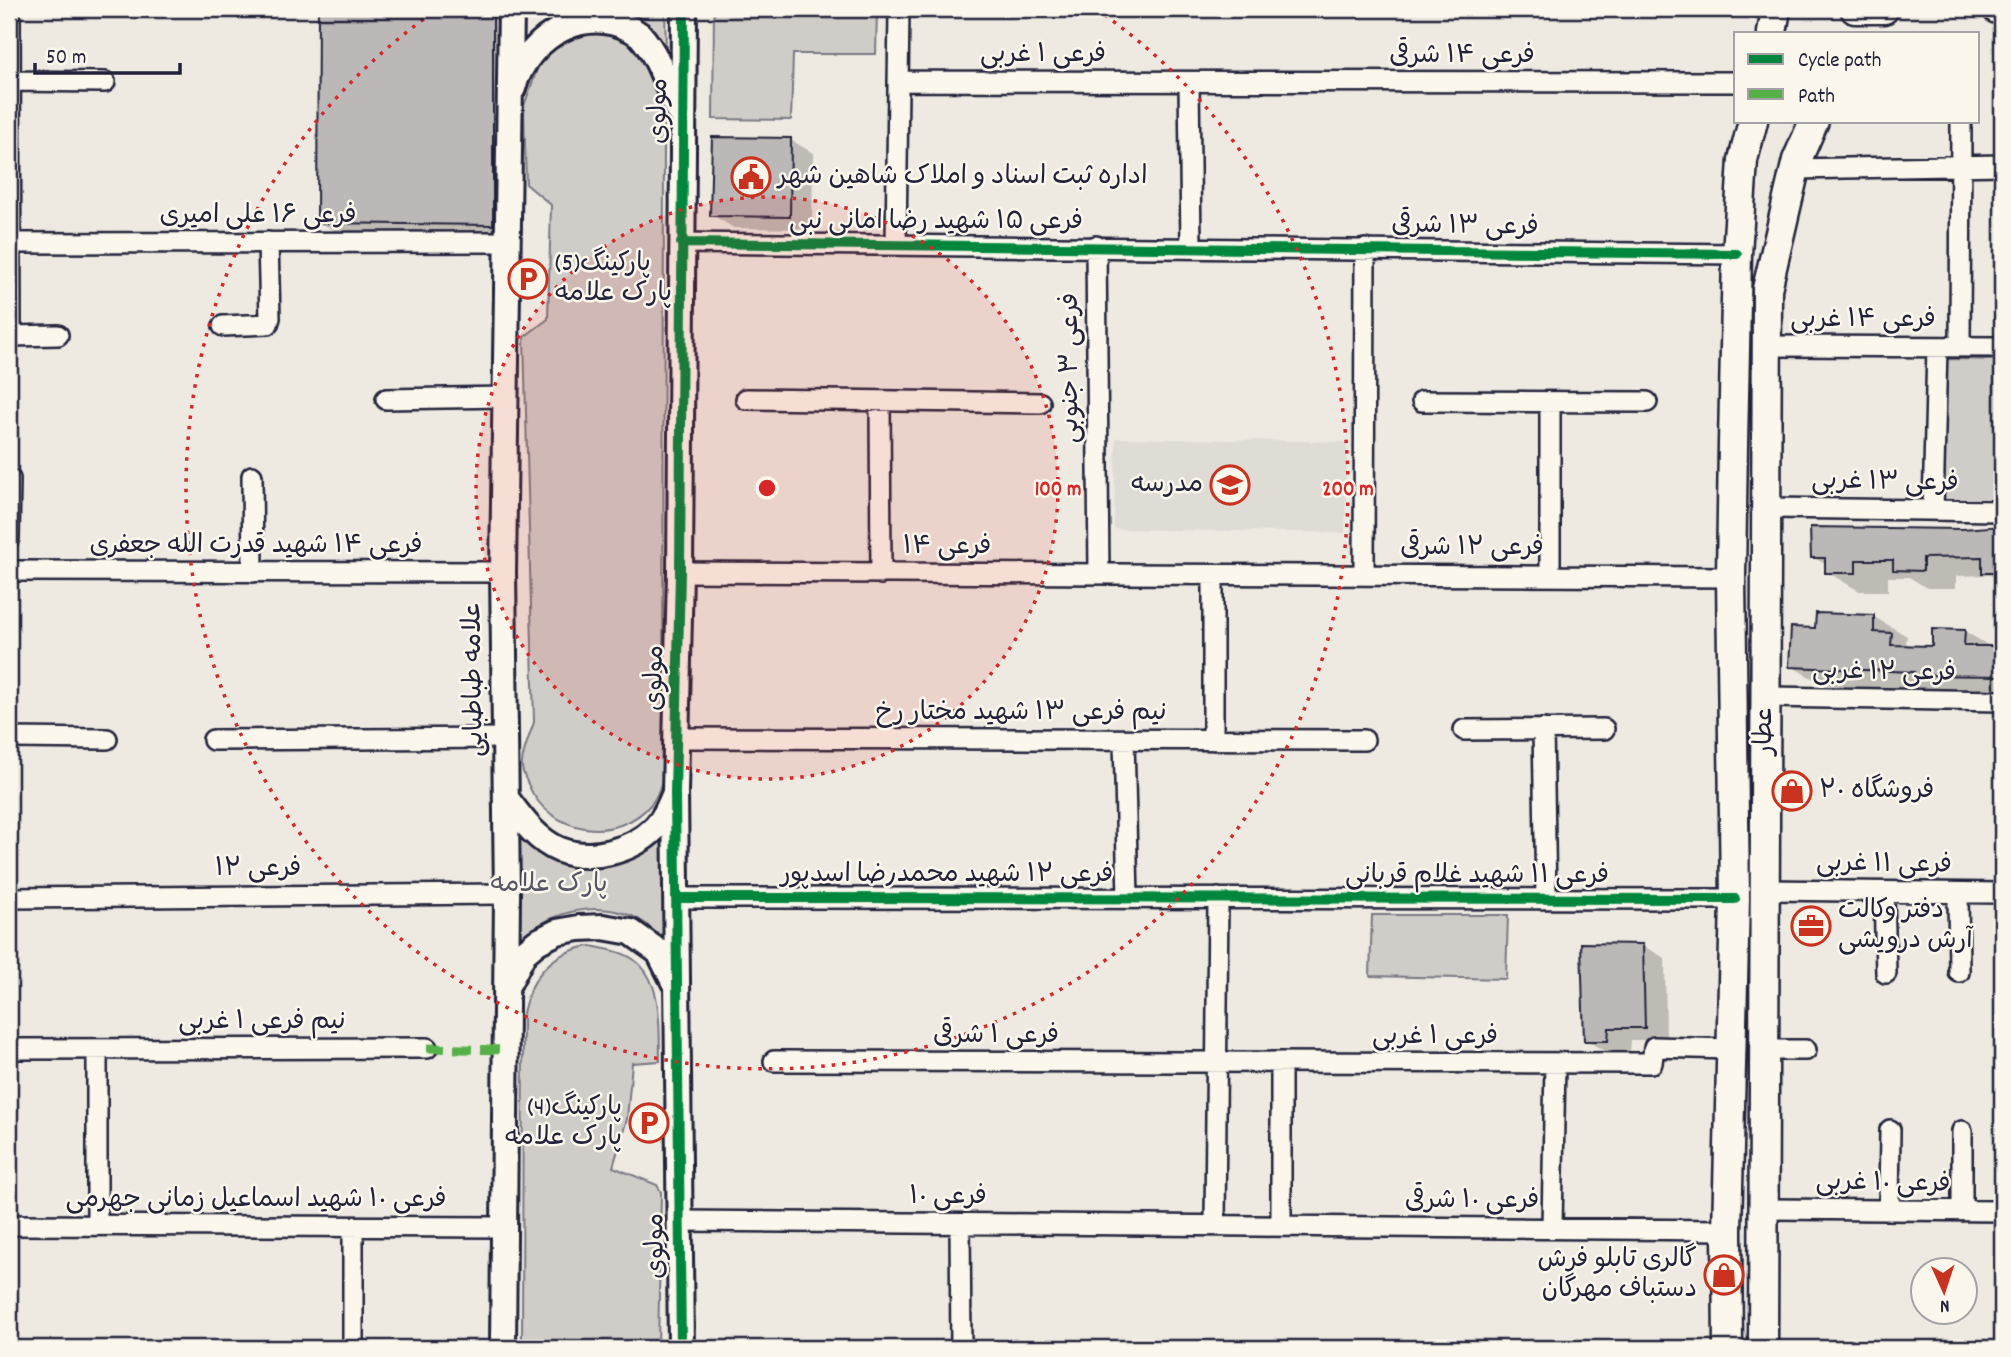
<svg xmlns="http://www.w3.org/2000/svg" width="2011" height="1357" font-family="Dekko,'Playpen Sans Arabic',sans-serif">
<rect width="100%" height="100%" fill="#eeeae2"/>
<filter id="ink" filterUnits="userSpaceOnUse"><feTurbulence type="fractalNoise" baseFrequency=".0143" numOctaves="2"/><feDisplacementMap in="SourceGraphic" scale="14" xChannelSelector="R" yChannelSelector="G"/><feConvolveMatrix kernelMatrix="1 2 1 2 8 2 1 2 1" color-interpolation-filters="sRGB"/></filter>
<g filter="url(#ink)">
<path fill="#dfdbd5" d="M1116,438L1347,442L1345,533L1114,529Z"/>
<path fill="#d0cdc9" stroke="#797882" stroke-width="2" d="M633,9H665L666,50L657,35L633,12Z
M714,9H877L876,54H793L791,120L713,119Z
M591,21L638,48L656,85L664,112L663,778C660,786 658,796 652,803C618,845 548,834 528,784C525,778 521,770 522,763C523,750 530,735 534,722L524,337L548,319L551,205L526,184L524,106L538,67L548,48Z
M1946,359L2002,360V508L1942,506Z
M664,835L667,936L663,940C653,931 645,921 632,916C596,901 553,911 524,936L518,934V838L522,836L556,856Z
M1372,915H1508L1506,979L1370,976Z
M591,946C605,949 621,951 633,959C664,980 659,1030 660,1061L632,1063L627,1119L613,1167L657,1185L661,1192L658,1348H522L523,1013C531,976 552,951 591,946Z"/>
<path fill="#0003" d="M320,9H514L515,236L341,234L319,222Z
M791,140L813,153L812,229L734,228L712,215Z
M2002,529V582L1990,575L1956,576V588H1927L1909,577H1888V591H1859L1827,572V565L1812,557L1962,530Z
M1874,617L1907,636L1906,643L1913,647H1934L1964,631L1993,648H2002V694L1824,685L1791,666L1817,630Z
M1643,946L1665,958L1666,1040H1631L1630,1053H1608L1586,1040Z"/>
<path fill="#bcb8b8" stroke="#22223b" stroke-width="2" d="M318,9H493V225L317,223Z
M712,137L791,138L790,217L710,216Z
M2002,526V573H1982V557L1923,558V571L1893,570V560H1856V573H1825V558H1811L1810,527L1962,529Z
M1816,613L1874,615V632L1892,633L1891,645L1932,646V629L1965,630L1964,646H2002V676L1913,675L1914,672L1789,667L1791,627L1815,628Z
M1581,943L1643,944L1645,1028H1609L1608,1041H1584Z"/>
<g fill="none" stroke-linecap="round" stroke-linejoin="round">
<g stroke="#22223b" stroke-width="24">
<path id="minor" d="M10,9L11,336L58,335
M9,81L105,82
M898,81L1736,82
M1189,82L1191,247
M1794,169L2002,165
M9,243L508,242
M681,243L1737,254
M896,245L899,9
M1096,246L1099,574
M223,326L268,324L270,318L268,242
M1767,346L2002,347
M1960,347L1961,121
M386,399L506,397
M746,399L1040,403
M1422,401L1647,402
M880,402L881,574
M252,476L253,572
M1766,508L2002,511
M1933,510L1937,347
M9,538L10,479
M9,571L503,572
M680,572L1731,577
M1364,574L1365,249
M1550,575V402
M1765,697L2002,701
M1543,729L1546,898
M1464,730L1604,729
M9,738L107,739
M678,738L1364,740
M213,740L505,738
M1124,740L1128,898
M1213,740V574
M1765,890L2002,893
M1884,892L1886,973
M1958,893L1959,972
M9,898L507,894
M676,898L1735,899
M9,1049L427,1048
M97,1049V1225
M1764,1050H1806
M774,1061L1652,1063L1654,1047L1731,1049
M1763,1209L2002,1211
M1889,1210L1890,1130
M1962,1211V1131
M679,1221L1727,1230
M960,1224L961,1348
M9,1225L504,1227
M1215,1225L1218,898
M1281,1225V1062
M353,1227V1348
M1552,1227L1555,1063"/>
</g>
<g stroke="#22223b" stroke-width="30">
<path id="tertiary" d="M513,88C528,33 592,0 640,35C659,56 667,86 678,111
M506,798C521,818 536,840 560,850C591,862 632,851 655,828C664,819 669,807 674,795
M509,982L524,953L537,942L557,932L579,928L603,927L631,932L659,952L674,982
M503,1348L507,894L503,572L511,9
M681,1348L675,792L680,572L684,9"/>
</g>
<g stroke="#22223b" stroke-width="33">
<path id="secondary" d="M1855,9H1884
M1997,9L2002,11
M1772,33L1776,9
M1728,1348L1727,1230L1735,899L1731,577L1733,443L1737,254L1743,160L1753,121
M1763,1348L1767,289L1797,160L1814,121"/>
</g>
<use href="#minor" stroke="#fbf7ec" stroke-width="19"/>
<use href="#tertiary" stroke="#fbf7ec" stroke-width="24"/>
<use href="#secondary" stroke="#fbf7ec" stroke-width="28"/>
<path stroke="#55b146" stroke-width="9" stroke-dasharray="18 9" stroke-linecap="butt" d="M427,1048L505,1050"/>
<g stroke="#fbf7ec" stroke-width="15">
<path id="cycleway" d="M681,243L1737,254
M676,898L1735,899
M681,1348L675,792L680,572L684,9"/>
</g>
<use href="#cycleway" stroke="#00873e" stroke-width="10"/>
</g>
</g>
<circle cx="767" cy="488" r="291" fill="#d62828" fill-opacity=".12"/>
<g fill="none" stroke="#d62828" stroke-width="3.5" stroke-dasharray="3.5 7">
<circle cx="767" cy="488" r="291"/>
<path d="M1096 9A581 581 0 1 1 438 9"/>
</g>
<defs>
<g id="civic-ring" transform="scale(2.0125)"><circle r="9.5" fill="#fbf7ec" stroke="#c8321e" stroke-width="1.5"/><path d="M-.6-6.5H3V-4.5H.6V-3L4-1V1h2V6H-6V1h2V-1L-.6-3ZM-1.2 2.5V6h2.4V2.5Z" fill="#c8321e"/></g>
<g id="parking-ring" transform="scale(2.0125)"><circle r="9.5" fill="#fbf7ec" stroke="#c8321e" stroke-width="1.5"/><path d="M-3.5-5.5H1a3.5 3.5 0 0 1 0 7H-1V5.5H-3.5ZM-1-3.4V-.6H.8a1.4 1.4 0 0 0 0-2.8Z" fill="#c8321e"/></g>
<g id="school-ring" transform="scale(2.0125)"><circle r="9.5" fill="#fbf7ec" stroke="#c8321e" stroke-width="1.5"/><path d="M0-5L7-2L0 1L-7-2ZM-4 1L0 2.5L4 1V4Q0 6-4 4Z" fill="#c8321e"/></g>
<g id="shop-ring" transform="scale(2.0125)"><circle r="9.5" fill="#fbf7ec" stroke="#c8321e" stroke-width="1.5"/><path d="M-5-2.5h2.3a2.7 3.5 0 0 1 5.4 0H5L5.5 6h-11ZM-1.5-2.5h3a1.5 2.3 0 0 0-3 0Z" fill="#c8321e"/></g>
<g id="office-ring" transform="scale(2.0125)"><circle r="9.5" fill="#fbf7ec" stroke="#c8321e" stroke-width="1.5"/><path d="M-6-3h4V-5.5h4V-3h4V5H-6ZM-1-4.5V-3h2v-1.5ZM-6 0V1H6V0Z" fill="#c8321e"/></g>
</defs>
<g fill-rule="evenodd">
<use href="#civic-ring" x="751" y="177"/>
<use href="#parking-ring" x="528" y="279"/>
<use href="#school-ring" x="1230" y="485"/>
<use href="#shop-ring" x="1792" y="791"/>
<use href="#office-ring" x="1811" y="926"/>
<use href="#parking-ring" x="649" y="1123"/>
<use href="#shop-ring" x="1724" y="1275"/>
</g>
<g text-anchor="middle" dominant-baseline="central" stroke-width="5" stroke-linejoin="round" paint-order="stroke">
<g font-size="26" fill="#22223b" stroke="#fbf7ec">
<text x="1043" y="55">فرعی ۱ غربی</text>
<text x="1462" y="56">فرعی ۱۴ شرقی</text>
<text transform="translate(660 111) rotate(-89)">مولوی</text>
<text x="258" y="216">فرعی ۱۶ علی امیری</text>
<text x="936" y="222">فرعی ۱۵ شهید رضا امانی نبی</text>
<text transform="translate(1465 227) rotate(1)">فرعی ۱۳ شرقی</text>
<text x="1863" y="320">فرعی ۱۴ غربی</text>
<text transform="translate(1071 368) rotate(-90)">فرعی ۳ جنوبی</text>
<text transform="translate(1885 483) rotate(1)">فرعی ۱۳ غربی</text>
<text x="256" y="546">فرعی ۱۴ شهید قدرت الله جعفری</text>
<text x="947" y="547">فرعی ۱۴</text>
<text x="1472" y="548">فرعی ۱۲ شرقی</text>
<text transform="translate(1884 673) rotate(1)">فرعی ۱۲ غربی</text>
<text transform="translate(656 678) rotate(-89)">مولوی</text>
<text transform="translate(475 679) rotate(-91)">علامه طباطبایی</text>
<text x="1021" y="713">نیم فرعی ۱۳ شهید مختار رخ</text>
<text transform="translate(1765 731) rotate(-90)">عطار</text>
<text transform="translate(1884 865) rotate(1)">فرعی ۱۱ غربی</text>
<text x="258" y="869">فرعی ۱۲</text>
<text x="947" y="875">فرعی ۱۲ شهید محمدرضا اسدپور</text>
<text x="1477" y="876">فرعی ۱۱ شهید غلام قربانی</text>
<text x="262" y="1022">نیم فرعی ۱ غربی</text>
<text x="996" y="1036">فرعی ۱ شرقی</text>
<text x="1435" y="1037">فرعی ۱ غربی</text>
<text transform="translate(1883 1184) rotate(1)">فرعی ۱۰ غربی</text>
<text x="948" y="1197">فرعی ۱۰</text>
<text x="256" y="1200">فرعی ۱۰ شهید اسماعیل زمانی جهرمی</text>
<text x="1472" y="1201">فرعی ۱۰ شرقی</text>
<text transform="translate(657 1246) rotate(-91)">مولوی</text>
</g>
<g font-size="26" fill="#22223b" stroke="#fbf7ec" text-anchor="start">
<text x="778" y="177">اداره ثبت اسناد و املاک شاهین شهر</text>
<text x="555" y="264">پارکینگ(5)<tspan x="555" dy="30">پارک علامه</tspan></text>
<text x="1203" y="485" text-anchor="end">مدرسه</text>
<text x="1819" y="791">فروشگاه ۲۰</text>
<text x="1838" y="911">دفتر وکالت<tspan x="1838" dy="30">آرش درویشی</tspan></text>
<text x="622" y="1108" text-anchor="end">پارکینگ(4)<tspan x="622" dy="30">پارک علامه</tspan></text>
<text x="1697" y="1260" text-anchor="end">گالری تابلو فرش<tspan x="1697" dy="30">دستباف مهرگان</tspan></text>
</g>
<g font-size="26" fill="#565566" stroke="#fbf7ec">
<text x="549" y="885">پارک علامه</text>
</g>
</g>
<circle cx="767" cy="488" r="10" fill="#d62828" stroke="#fbf7ec" stroke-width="3.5"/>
<g font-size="21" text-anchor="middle" font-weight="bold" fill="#d62828" stroke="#fbf7ec" stroke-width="5" stroke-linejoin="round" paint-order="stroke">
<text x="1058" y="495">100 m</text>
<text x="1348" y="495">200 m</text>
</g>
<rect width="2011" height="1357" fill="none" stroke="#fbf7ec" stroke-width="35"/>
<rect x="18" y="18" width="1976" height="1322" fill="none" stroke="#22223b" stroke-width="2.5" filter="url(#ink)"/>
<rect x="1734" y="32" width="245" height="91" fill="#fbf7ec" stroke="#a4a2a5" stroke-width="2"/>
<rect x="1748" y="54" width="35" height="10" fill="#00873e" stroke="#a4a2a5" stroke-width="2"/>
<text x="1798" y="66" font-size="21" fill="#22223b">Cycle path</text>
<rect x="1748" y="89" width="35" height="10" fill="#55b146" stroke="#a4a2a5" stroke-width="2"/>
<text x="1798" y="102" font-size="21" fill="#22223b">Path</text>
<g transform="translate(1944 1291) rotate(177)"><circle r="33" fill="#fbf7ec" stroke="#a4a2a5" stroke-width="2"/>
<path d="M0-5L12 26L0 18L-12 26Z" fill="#c8321e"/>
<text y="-10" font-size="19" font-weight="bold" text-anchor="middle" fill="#22223b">N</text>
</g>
<path d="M35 63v10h145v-10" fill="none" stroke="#22223b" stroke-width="3.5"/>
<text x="46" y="63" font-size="21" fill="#22223b" stroke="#fbf7ec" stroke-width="5" paint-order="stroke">50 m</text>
</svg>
